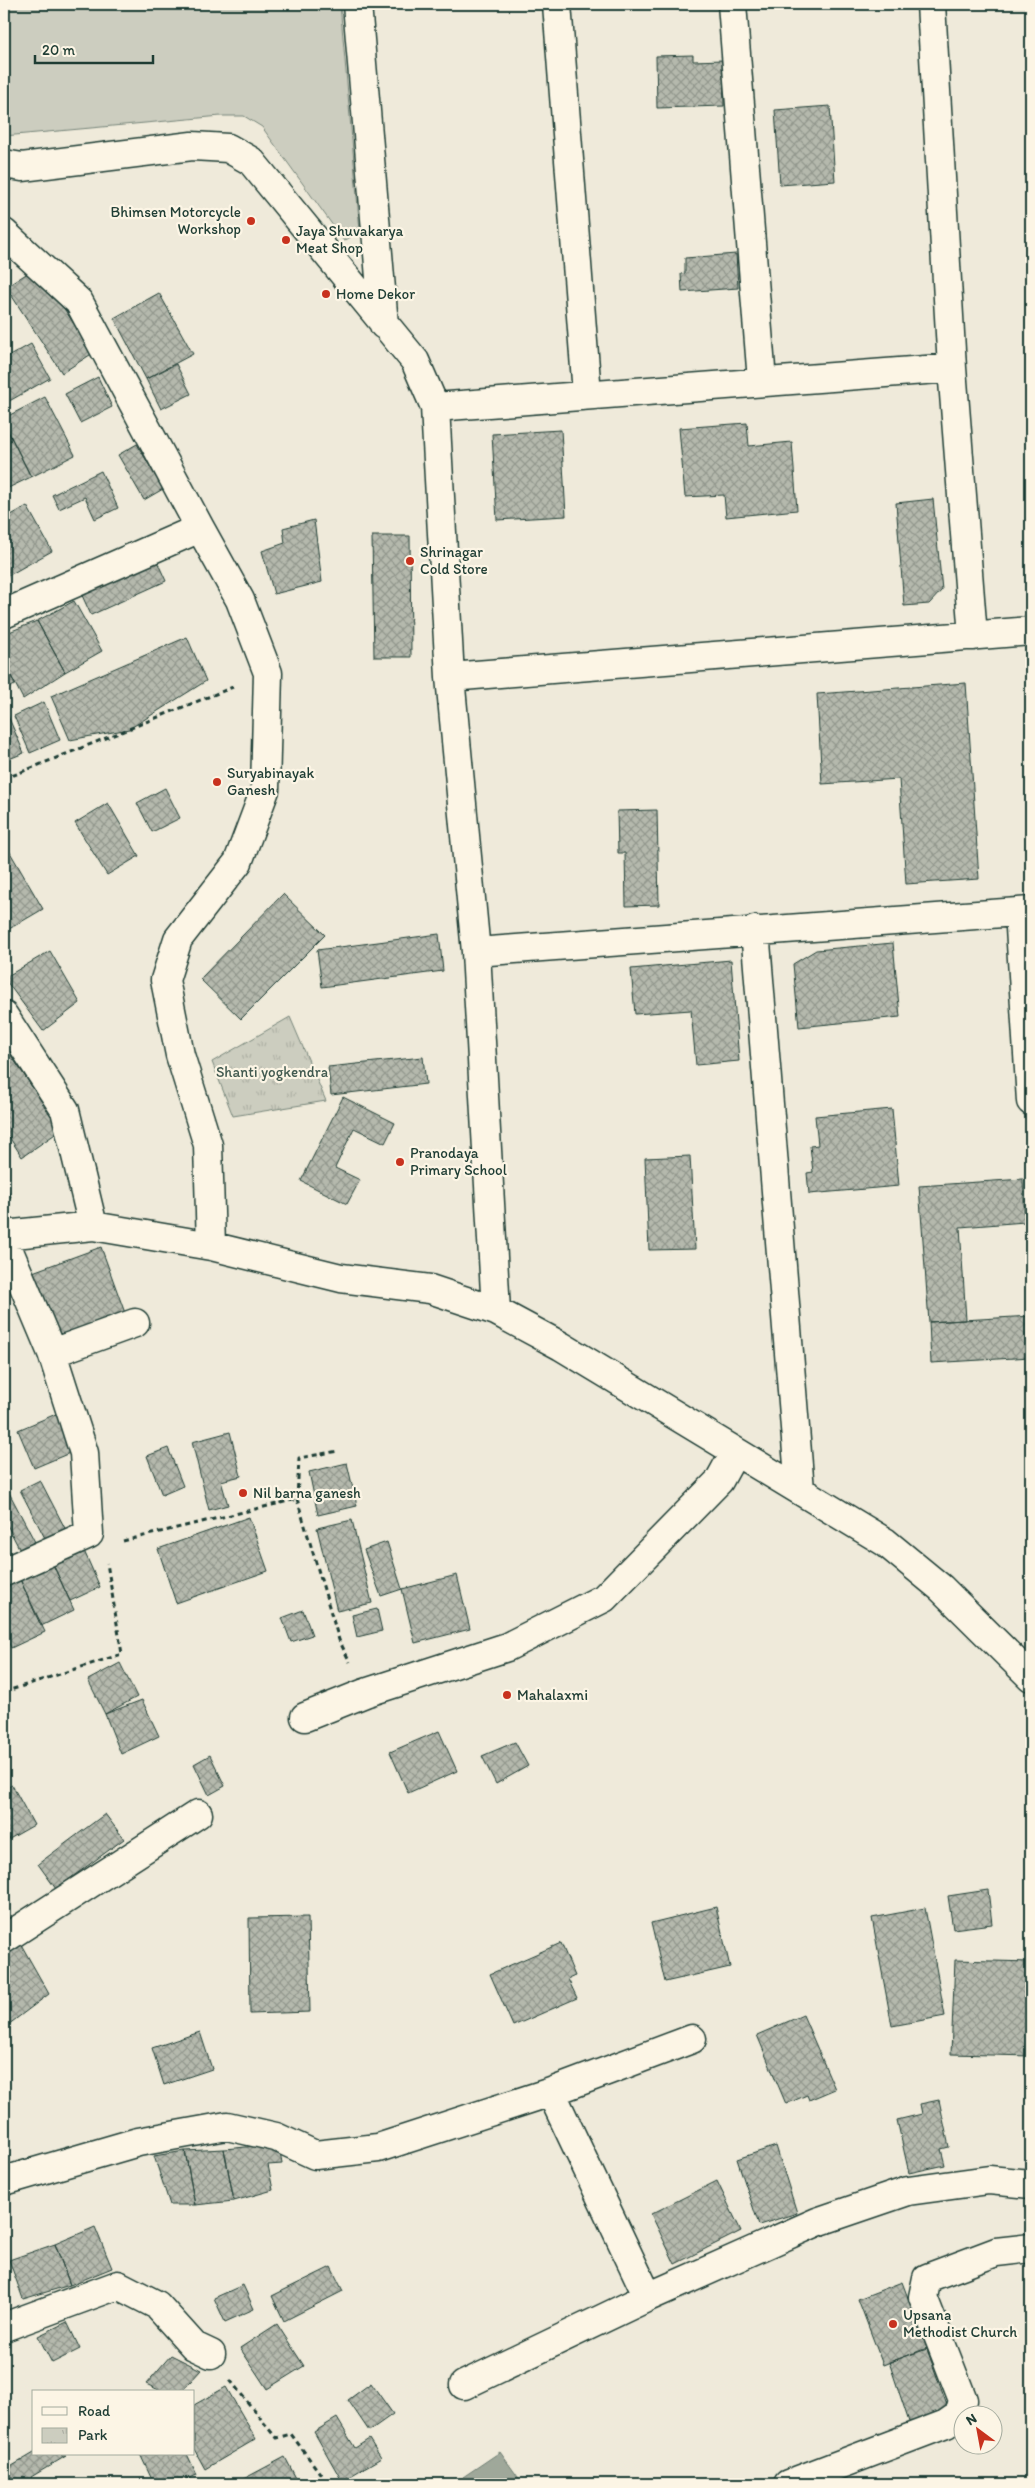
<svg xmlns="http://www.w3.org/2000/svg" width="1035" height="2488" font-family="Itim,sans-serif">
<defs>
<pattern id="park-tufts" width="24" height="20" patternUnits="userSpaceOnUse" patternTransform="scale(1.25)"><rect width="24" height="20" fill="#cccdbf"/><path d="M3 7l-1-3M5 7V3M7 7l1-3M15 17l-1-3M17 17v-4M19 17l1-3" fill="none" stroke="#afb1a5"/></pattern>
<pattern id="building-cross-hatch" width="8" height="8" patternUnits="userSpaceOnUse" patternTransform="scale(1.25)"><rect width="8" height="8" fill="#b5b9ad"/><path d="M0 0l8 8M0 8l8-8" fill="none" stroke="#93988e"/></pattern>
</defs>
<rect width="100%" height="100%" fill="#efeada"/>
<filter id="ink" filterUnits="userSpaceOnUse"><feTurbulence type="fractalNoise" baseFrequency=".02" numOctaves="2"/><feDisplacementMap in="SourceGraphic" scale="10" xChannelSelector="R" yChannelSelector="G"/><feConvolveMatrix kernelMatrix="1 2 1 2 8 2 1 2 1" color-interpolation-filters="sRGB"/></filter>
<g filter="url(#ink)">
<path fill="#cccdbf" stroke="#76857a" d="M4,4H340L360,231L344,241L262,127L244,116H221L4,136Z"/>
<path fill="url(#park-tufts)" stroke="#76857a" d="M290,1017L326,1101L233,1116L212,1062Z"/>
<path fill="#9fa89a" stroke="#6c7d71" d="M500,2452L523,2484H467L463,2477Z"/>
<path fill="url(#building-cross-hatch)" stroke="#1f3d34" d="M693,55V61L723,60L724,106L657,108L656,56Z
M830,106L835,181L780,185L775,110Z
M736,254L738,288L682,292L681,274L685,273V258Z
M37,267L93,353L62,373L6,287Z
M159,293L193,354L146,379L114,318Z
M31,344L50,378L4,404V359Z
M176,364L191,394L161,409L146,379Z
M98,377L112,407L80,423L65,394Z
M45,397L75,455L31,477L4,423V418Z
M4,423L31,477L4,490Z
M747,423L749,446L792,442L797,510L726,517L724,495L685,497L679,428Z
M561,430L566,516L497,520L492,434Z
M137,444L163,489L144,500L118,455Z
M101,471L118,508L95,519L85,497L59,509L52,495Z
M933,499L942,590L929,604L904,606L896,503Z
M27,506L52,551L4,578V519Z
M314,520L322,582L274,594L262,551L285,543L283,528Z
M372,536H410L411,657H374Z
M155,557L166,581L91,615L80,591Z
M74,601L102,651L65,672L37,621Z
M37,621L65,672L23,699L4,662V634Z
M187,637L206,681L129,729L70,740L51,696Z
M4,662L15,685L4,690Z
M966,683L979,879L906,884L899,779L822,784L817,694Z
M44,702L60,740L30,753L14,716Z
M8,716L24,753L4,761V717Z
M165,788L180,818L152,832L137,803Z
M108,803L139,856L107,875L75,823Z
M657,810L659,905L626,906L625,853H618L617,811Z
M4,842L43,909L4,932Z
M283,894L325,935L241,1019L200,979Z
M439,934L443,971L322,987L317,950Z
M893,943L900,1017L799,1027L793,964L816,950Z
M50,951L80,1003L43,1031L4,978Z
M731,960L739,1061L696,1065L691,1010L635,1014L631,969Z
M4,1045L61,1130L22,1157L4,1129Z
M423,1057L426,1084L331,1095L328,1067Z
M343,1097L395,1123L385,1143L354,1128L335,1168L360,1180L347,1204L301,1181Z
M892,1109L899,1186L809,1194L807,1173L813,1172L810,1146L818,1145L815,1116Z
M690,1156L695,1249L649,1250L645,1158Z
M1023,1179L1025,1222L960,1227L966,1320L929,1322L919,1186Z
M4,1181L11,1197L4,1200Z
M101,1247L125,1313L55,1339L30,1273Z
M1031,1316V1357L931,1363L929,1322Z
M56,1414L72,1452L34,1468L18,1430Z
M230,1432L241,1476L221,1481L228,1505L209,1510L192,1442Z
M168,1448L183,1486L162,1495L147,1456Z
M347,1463L357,1506L318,1515L309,1472Z
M40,1480L68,1534L48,1544L20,1490Z
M4,1483L35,1542L20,1550L4,1519Z
M249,1517L268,1571L176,1603L158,1549Z
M352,1520L372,1603L337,1611L317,1528Z
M387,1542L402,1589L381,1596L364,1550Z
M81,1544L100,1587L70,1601L50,1558Z
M50,1558L74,1610L41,1626L17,1573Z
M17,1573L45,1632L11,1648L4,1632V1579Z
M457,1575L470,1629L415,1643L402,1589Z
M377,1609L382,1631L357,1637L352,1615Z
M303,1610L312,1635L291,1642L282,1618Z
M120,1663L137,1697L105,1714L88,1680Z
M142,1700L159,1736L121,1754L105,1714Z
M439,1731L457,1771L408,1793L390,1752Z
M515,1742L528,1766L496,1784L482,1756Z
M210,1755L225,1786L209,1795L194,1764Z
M12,1785L34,1825L4,1842V1789Z
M105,1814L124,1839L56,1889L38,1864Z
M988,1890L992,1924L953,1929L948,1896Z
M716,1907L730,1967L665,1982L651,1923Z
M925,1908L945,2016L892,2026L872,1918Z
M308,1917L310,2012L250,2014L249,1918Z
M14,1932L49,1994L4,2028V1945Z
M561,1943L575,1976L568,1979L577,1998L513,2026L490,1974Z
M955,1960L1031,1962V2056L951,2054Z
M803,2015L835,2089L809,2100L807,2095L786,2104L757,2035Z
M200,2032L212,2069L164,2085L152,2048Z
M939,2100L949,2147L941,2149L945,2165L909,2173L897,2120L922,2114L920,2104Z
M279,2144L282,2164L268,2165L273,2190L234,2201L224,2149Z
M776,2146L797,2213L759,2225L737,2159Z
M224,2149L234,2201L195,2205L185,2151Z
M185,2151L195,2205H170L154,2156Z
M717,2181L741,2231L675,2264L651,2214Z
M95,2227L112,2268L70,2285L55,2244Z
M55,2244L70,2285L23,2299L9,2260Z
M331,2267L343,2291L284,2321L272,2296Z
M902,2282L927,2348L883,2365L858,2299Z
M243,2285L254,2309L225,2322L214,2298Z
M67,2322L80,2349L52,2363L38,2336Z
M277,2324L304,2366L267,2389L240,2348Z
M927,2349L949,2411L910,2425L889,2362Z
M171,2355L201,2370L181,2392H163L146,2384Z
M371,2383L393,2414L369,2431L348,2400Z
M226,2387L256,2439L205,2469L194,2449V2405Z
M337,2418L355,2448L369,2439L381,2458L342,2481L314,2432Z
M34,2453L66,2456L31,2477L35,2484H16L7,2469Z
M140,2454H187L197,2475L176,2484H154Z
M285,2457L299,2484H234Z"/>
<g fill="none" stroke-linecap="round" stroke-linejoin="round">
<g stroke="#1f3d34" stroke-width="31">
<path id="street" d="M357,4L384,325
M557,4L587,394
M732,4L762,381
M931,4L952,368L973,636
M4,164L22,167L192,146L228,148L251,161L415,361L435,407L450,677L476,952L496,1311
M4,233L79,302L200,528L4,614
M435,407L952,368
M200,528L240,600L268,673L265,790L238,862L178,939L165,980L180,1055L208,1145L211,1246
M450,677L1031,631
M1019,912L1031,1101
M755,930L800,1490
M476,952L1031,911
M4,1016L65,1110L93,1226
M4,1235L93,1226L211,1246L341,1278L430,1289L496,1311L561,1346L885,1542L941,1588L1031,1677
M4,1239L52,1353L84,1453L89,1534L4,1572
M52,1353L135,1323
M305,1717L365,1693L507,1647L604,1598L719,1481L735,1452
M4,1939L198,1814
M551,2092L692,2039
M4,2181L138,2142L227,2126L276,2137L315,2155L378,2148L551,2092L648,2297L817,2222L908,2191L989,2180L1031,2184
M4,2327L118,2285L157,2305L194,2346L211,2354
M464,2385L648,2297
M788,2484L946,2424L959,2415L963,2400L923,2297L927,2278L996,2252L1031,2248"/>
</g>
<path stroke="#1f3d34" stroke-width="3" stroke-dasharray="5 4" stroke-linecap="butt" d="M4,779L233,687
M297,1499L339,1640L350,1662
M123,1541L297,1499L299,1458L338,1451
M4,1692L122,1654L107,1563
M230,2380L276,2438L291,2434L328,2484
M4,2476L9,2484"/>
<use href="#street" stroke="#fcf5e5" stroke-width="28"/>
</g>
</g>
<g fill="#c8321e" stroke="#fcf5e5" stroke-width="2">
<circle cx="251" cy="221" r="5"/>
<circle cx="286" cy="240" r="5"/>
<circle cx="326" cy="294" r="5"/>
<circle cx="410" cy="561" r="5"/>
<circle cx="217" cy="782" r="5"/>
<circle cx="400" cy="1162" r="5"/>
<circle cx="243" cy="1493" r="5"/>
<circle cx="507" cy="1695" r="5"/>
<circle cx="893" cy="2324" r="5"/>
</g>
<g text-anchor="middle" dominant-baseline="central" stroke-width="4.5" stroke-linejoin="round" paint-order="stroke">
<g font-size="15" fill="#1f3d34" stroke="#fcf5e5" text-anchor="start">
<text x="241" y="212" text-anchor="end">Bhimsen Motorcycle<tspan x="241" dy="17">Workshop</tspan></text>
<text x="296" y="231">Jaya Shuvakarya<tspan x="296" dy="17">Meat Shop</tspan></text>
<text x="336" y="294">Home Dekor</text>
<text x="420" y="552">Shrinagar<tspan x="420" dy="17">Cold Store</tspan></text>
<text x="227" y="773">Suryabinayak<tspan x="227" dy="17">Ganesh</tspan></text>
<text x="410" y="1153">Pranodaya<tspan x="410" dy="17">Primary School</tspan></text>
<text x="253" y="1493">Nil barna ganesh</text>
<text x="517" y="1695">Mahalaxmi</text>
<text x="903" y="2315">Upsana<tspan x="903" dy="17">Methodist Church</tspan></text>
</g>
<g font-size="15" fill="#425a50" stroke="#fcf5e5">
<text x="272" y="1072">Shanti yogkendra</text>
</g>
</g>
<rect width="1035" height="2488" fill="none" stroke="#fcf5e5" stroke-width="20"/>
<rect x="10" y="10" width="1015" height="2468" fill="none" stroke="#1f3d34" stroke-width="2" filter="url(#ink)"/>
<rect x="32" y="2390" width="162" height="65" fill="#fcf5e5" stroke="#a4ab9e"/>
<rect x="42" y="2407" width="25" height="8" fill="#fcf5e5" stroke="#a4ab9e"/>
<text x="78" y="2416" font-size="15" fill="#1f3d34">Road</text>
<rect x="42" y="2428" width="25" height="15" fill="url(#park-tufts)" stroke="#a4ab9e"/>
<text x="78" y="2440" font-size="15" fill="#1f3d34">Park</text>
<g transform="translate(978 2430) rotate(328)"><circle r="24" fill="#fcf5e5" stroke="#a4ab9e"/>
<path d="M0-4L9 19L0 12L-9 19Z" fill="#c8321e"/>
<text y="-8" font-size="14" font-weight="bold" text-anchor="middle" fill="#1f3d34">N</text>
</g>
<path d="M35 55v8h118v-8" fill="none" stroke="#1f3d34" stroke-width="2.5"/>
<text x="42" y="55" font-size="15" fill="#1f3d34" stroke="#fcf5e5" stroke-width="4" paint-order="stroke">20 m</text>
</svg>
